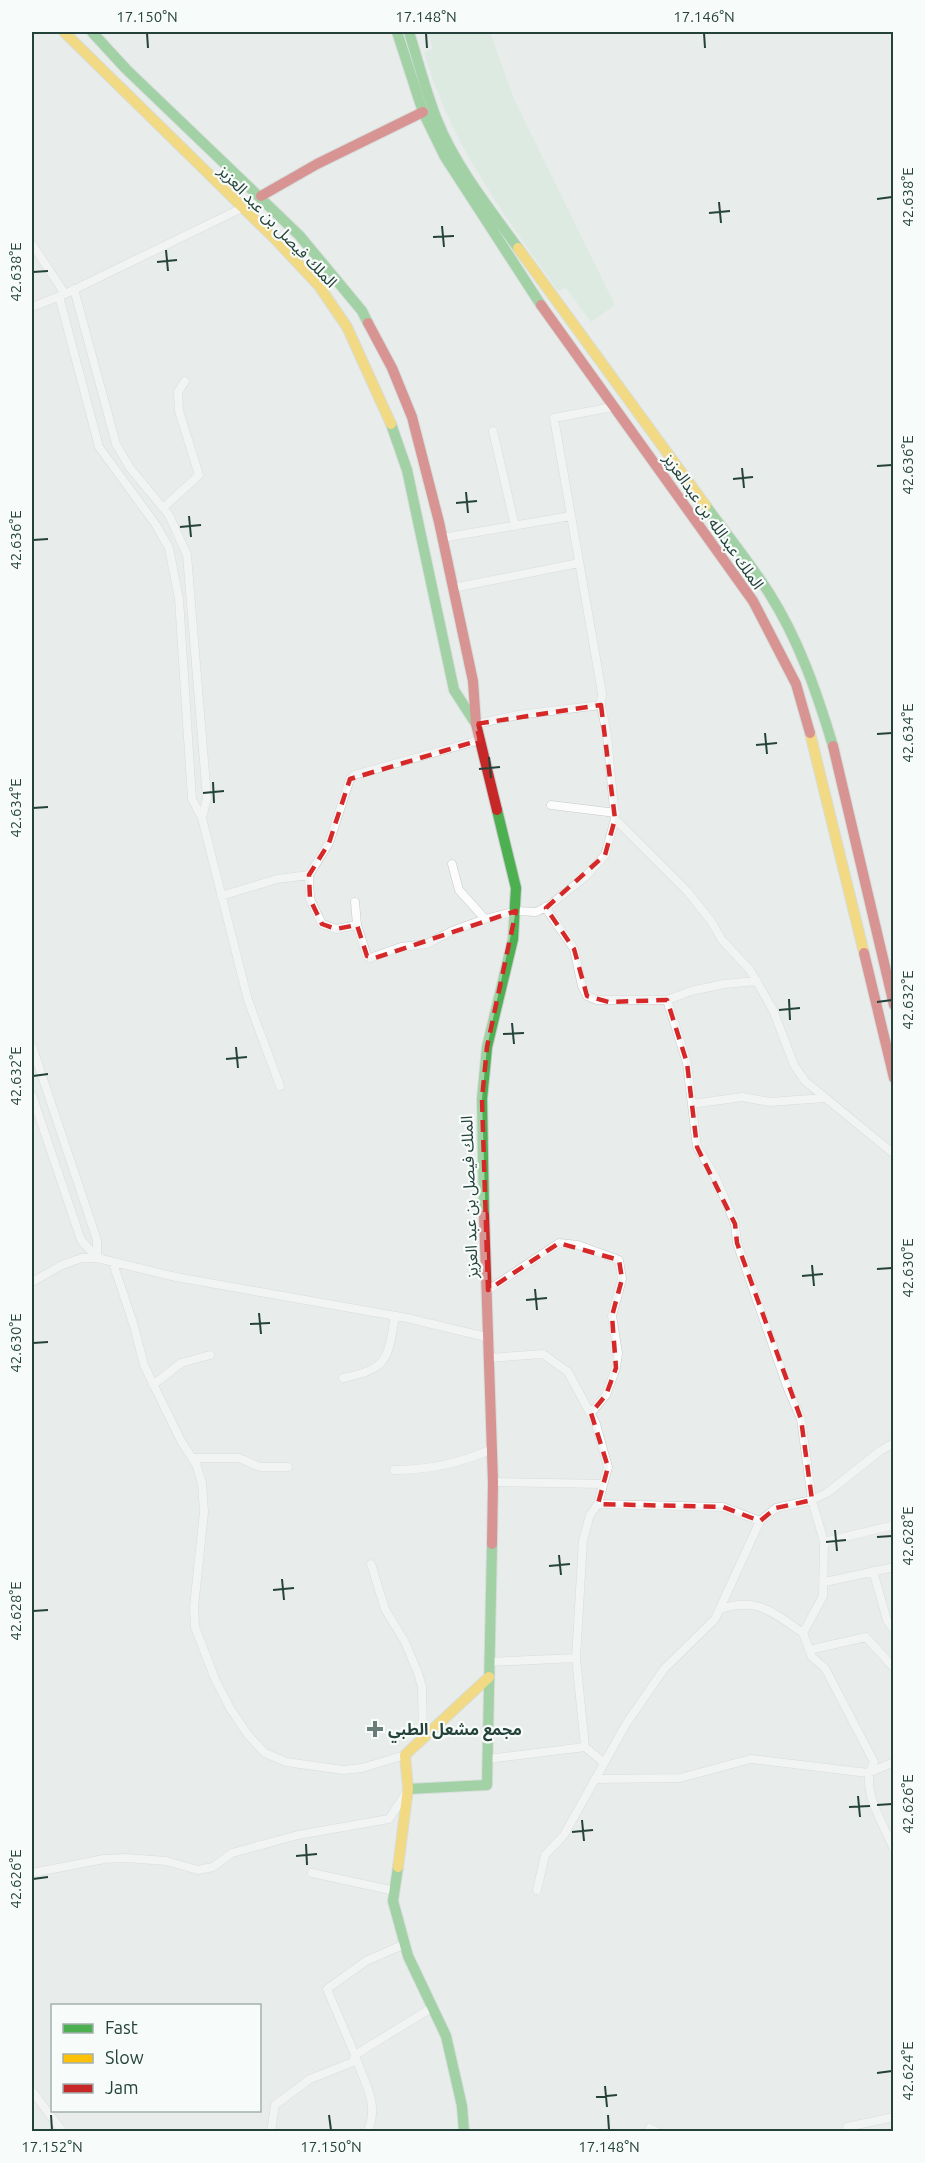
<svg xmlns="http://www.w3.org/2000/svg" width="925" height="2163" font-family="Ubuntu,'Noto Sans Arabic',sans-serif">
<rect width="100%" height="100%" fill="#e8edeb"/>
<path fill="#d1e6d8" d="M428,32H490L515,101L615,305L591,322L566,288L558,291C504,215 450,143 424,52L433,49Z"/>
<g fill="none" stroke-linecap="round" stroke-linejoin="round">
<g stroke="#c5cac8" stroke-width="9">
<path id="street" d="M32,244L65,294
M59,296L99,447L156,525L169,548L179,599L192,799L202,818L207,798L187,555L169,515L130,468L116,444L74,289
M32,307L65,294L242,208
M493,431L515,526
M163,508L199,475L179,411L178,392L185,381
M442,538L571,516
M453,588L579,563
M601,705L602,693L554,418L613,407
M476,724L518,715L601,705L607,735L615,819L687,891L711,921L722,940L750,970L773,1010L794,1065L805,1081L894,1154
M551,805L616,813
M202,818L248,1000L280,1086
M452,864L459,890L485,919
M221,896L277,879L309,875
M355,902L357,925L367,956L370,958L401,947L427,944L452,931L485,919L516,911L536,912L550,905L585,877L605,855L615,819
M545,907L574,949L582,986L587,996L597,1000H667L691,991L724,984L757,981
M357,925L336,929L322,924L310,899L309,875L329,843L350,779L354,775L480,740
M667,1000L687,1063L697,1147L715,1176L727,1204L735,1224L737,1243L788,1389L801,1419L812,1500L824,1542L823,1596L803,1633C772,1612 758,1597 721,1609
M32,1046L97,1240V1258
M32,1095L81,1240L97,1258
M692,1104L742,1097L770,1102L824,1098
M113,1263L134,1326L144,1365L181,1441L196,1464L202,1483L204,1512L194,1607L195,1627L215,1679L230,1708L248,1735L265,1753L286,1762L343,1770L362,1768L405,1755
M32,1282L62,1265L82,1258H97L176,1277L407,1318L486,1337
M488,1290L559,1243L578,1245L619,1260L622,1279L612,1316L618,1353L616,1368L606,1395L591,1413
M488,1358L543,1354L568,1372L596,1424L608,1467L598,1504L590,1515L583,1540L576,1658L585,1747L603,1762
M343,1378C388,1369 388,1359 395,1316
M153,1385L181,1363L210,1355
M192,1458H239L260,1467H288
M394,1470C429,1470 459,1464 492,1449
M493,1482L603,1484
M598,1504L723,1507L760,1521
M824,1542L894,1525
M371,1564L385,1609L405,1642L418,1673L422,1687L423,1736
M873,1571L887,1620L894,1630
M825,1582L894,1567
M803,1633L812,1657L825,1668L874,1762C858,1789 884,1823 894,1850
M809,1650L866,1637L894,1668
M489,1662L576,1658
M488,1759L585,1747
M595,1779L680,1778L751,1759L868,1773L894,1762
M32,1873L104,1859L126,1858L166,1861L198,1870L213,1867L232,1853L298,1835L389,1819L406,1793
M312,1873L395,1891
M537,1890L545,1855L564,1835L626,1724L664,1669L715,1619L760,1521L776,1508L812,1500L827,1493L880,1451L894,1443
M405,1944L366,1961L327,1989L355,2055L433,2007
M32,2091L63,2132
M650,2128L658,2132
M271,2132L275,2105L310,2079L353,2062L355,2055C363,2081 381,2105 367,2132
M846,2132L847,2127L894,2117"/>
</g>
<g stroke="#c3cbc8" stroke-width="12">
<path id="fast" d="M92,32L126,69L299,235L362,311L368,323
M397,32L423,112L445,157L541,305
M409,32C418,61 426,92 437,120C456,167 489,208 518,248
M391,424L407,470L454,690L474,721
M706,506C727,535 750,563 769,593C799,640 817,693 833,746
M484,1215L482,1099L487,1047L513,939L516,888L497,810
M408,1789L487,1785L492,1544
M398,1867L393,1901L408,1956L446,2036L462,2106L464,2132"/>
</g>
<g stroke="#c3cbc8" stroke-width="12">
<path id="slow" d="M64,32L276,240L319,286L347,327L391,424
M518,248L706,506
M810,733L864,953
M398,1867L408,1789L405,1755L489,1677"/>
</g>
<g stroke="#c3cbc8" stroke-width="12">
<path id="jam" d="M261,196L317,164L423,112
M541,305L753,601L796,684L810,733
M368,323L392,368L412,417L439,522L473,681L476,724L497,810
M833,746L894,1005
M864,953L894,1078
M484,1215L493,1482L492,1544"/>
</g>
<use href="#street" stroke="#fcfcfc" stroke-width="8"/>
<use href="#fast" stroke="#4caf50" stroke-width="10"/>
<use href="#slow" stroke="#ffc107" stroke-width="10"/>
<use href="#jam" stroke="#c62828" stroke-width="10"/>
</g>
<path d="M0 0H925V2163H0ZM601,705L615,819L605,855L546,908L574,949L587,996L609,1002L667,1000L687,1063L697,1147L735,1224L737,1243L801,1419L812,1500L776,1508L760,1521L723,1507L598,1504L608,1467L591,1413L606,1395L616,1368L612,1316L622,1279L619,1260L559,1243L488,1290L482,1099L487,1047L516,911L375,958L367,956L357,925L336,929L322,924L310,899L309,875L329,843L350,779L480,740L476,724Z" fill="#e8edeb" fill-opacity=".55" fill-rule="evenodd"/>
<path fill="none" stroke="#d62828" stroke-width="4.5" stroke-dasharray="12 8" stroke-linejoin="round" d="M601,705L615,819L605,855L546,908L574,949L587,996L609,1002L667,1000L687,1063L697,1147L735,1224L737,1243L801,1419L812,1500L776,1508L760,1521L723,1507L598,1504L608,1467L591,1413L606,1395L616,1368L612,1316L622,1279L619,1260L559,1243L488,1290L482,1099L487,1047L516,911L375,958L367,956L357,925L336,929L322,924L310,899L309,875L329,843L350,779L480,740L476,724Z"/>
<path fill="none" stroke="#24423a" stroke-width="2" d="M147,33L148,48M426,33L427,48M704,33L705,48M877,199L892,197M719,202L721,223M709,213L730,211M442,226L444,247M433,237L454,236M166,250L168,271M157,262L177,260M33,272L48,271M877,466L892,465M742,468L744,488M733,479L753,477M466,492L468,513M456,503L477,501M189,516L191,537M180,527L201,525M33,540L48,539M765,733L767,754M877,734L892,733M756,745L777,743M489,757L491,778M479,769L500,767M213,782L214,803M203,793L224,791M33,808L48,807M789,999L790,1020M877,1002L892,1000M779,1010L800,1008M512,1023L514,1044M503,1034L524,1033M236,1047L238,1068M226,1059L247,1057M33,1076L48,1074M812,1265L814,1286M877,1269L892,1268M802,1276L823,1274M535,1289L537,1310M526,1300L547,1298M259,1313L261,1334M250,1324L270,1323M33,1343L48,1342M835,1530L837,1551M877,1537L892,1536M826,1542L846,1540M559,1555L561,1575M549,1566L570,1564M282,1579L284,1600M273,1590L294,1588M33,1611L48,1610M858,1796L860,1817M877,1805L892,1804M849,1807L870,1806M582,1820L584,1841M572,1832L593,1830M306,1844L307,1865M296,1856L317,1854M33,1879L48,1877M877,2073L892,2071M605,2086L607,2107M596,2097L617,2095M51,2115L52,2130M329,2115L331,2130M608,2115L609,2130"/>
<path fill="#697e78" stroke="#f7fbf9" stroke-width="2" d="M372 1720h6v6h6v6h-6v6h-6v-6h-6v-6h6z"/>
<g text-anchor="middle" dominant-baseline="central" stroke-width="4.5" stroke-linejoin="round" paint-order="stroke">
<g font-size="16" fill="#24423a" stroke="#f7fbf9">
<text transform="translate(278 226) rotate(46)">الملك فيصل بن عبد العزيز</text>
<text transform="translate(714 521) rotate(55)">الملك عبدالله بن عبدالعزيز</text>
<text transform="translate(469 1197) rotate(-92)">الملك فيصل بن عبد العزيز</text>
</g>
<g font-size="16" font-weight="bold" fill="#24423a" stroke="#f7fbf9" text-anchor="start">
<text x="388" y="1729">مجمع مشعل الطبي</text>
</g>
</g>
<rect width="925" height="2163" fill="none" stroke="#f7fbf9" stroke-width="66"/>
<rect x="51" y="2004" width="210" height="108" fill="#f7fbf9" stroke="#a3b1ad" stroke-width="1.5"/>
<rect x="63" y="2024" width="30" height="9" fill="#4caf50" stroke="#a3b1ad" stroke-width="1.5"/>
<text x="105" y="2034" font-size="18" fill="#24423a">Fast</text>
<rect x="63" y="2054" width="30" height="9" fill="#ffc107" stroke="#a3b1ad" stroke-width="1.5"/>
<text x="105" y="2064" font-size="18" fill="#24423a">Slow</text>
<rect x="63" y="2084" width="30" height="9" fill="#c62828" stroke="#a3b1ad" stroke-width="1.5"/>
<text x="105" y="2094" font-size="18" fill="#24423a">Jam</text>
<rect x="33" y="33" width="859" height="2097" fill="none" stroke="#24423a" stroke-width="2"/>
<g font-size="15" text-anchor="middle" fill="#24423a">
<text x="147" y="22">17.150°N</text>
<text x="426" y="22">17.148°N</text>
<text x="704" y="22">17.146°N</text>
<text transform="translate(908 197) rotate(-90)" y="5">42.638°E</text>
<text transform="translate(16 272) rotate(-90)" y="5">42.638°E</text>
<text transform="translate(908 465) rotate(-90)" y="5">42.636°E</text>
<text transform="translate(16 540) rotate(-90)" y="5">42.636°E</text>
<text transform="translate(908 733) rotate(-90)" y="5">42.634°E</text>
<text transform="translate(16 808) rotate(-90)" y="5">42.634°E</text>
<text transform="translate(908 1000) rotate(-90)" y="5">42.632°E</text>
<text transform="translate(16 1076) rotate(-90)" y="5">42.632°E</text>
<text transform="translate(908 1268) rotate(-90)" y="5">42.630°E</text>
<text transform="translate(16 1343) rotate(-90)" y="5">42.630°E</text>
<text transform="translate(908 1536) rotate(-90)" y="5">42.628°E</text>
<text transform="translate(16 1611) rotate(-90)" y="5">42.628°E</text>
<text transform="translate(908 1804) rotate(-90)" y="5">42.626°E</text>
<text transform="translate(16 1879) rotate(-90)" y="5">42.626°E</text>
<text transform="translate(908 2071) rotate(-90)" y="5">42.624°E</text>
<text x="52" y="2152">17.152°N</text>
<text x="331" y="2152">17.150°N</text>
<text x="609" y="2152">17.148°N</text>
</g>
</svg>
